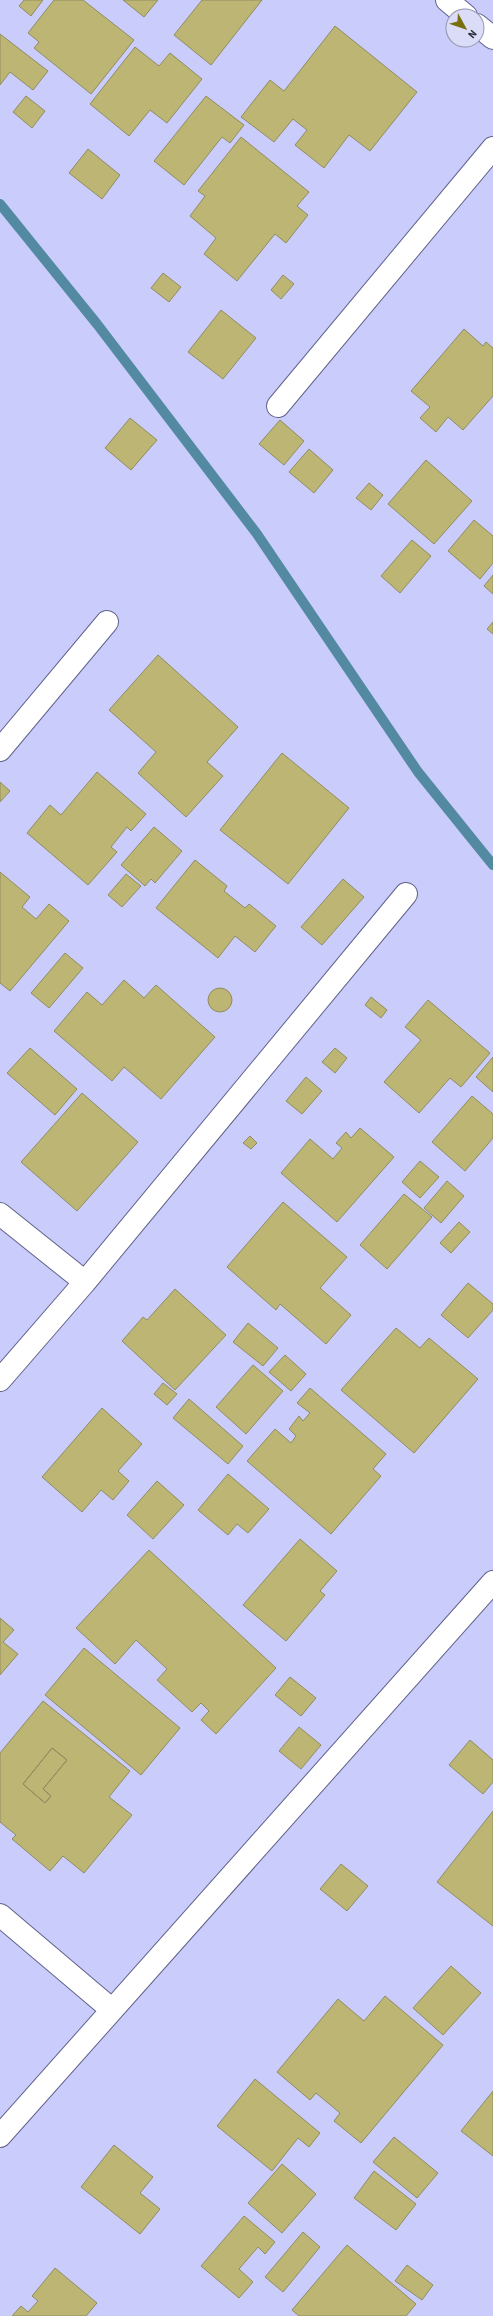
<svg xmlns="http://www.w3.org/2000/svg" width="493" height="2316" font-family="'Source Sans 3',sans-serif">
<rect width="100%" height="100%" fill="#cacdfb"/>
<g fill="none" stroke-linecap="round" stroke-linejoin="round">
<path stroke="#538aa2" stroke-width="10" d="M0,204L97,324L257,534L418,772L493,865"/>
</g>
<path fill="#bcb573" stroke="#918c5f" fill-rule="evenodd" d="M24,0H43L31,16L19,6Z
M54,0H83L134,40L91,94L34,48L39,42L28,33Z
M123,0H158L144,17Z
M202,0H262L211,65L174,35Z
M335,26L417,92L370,151L349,135L324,168L295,145L307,130L293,119L274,142L241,117L270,80L284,91Z
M0,34L48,71L33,90L10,72L0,85Z
M135,47L159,66L170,53L202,79L167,123L150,110L129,136L90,104Z
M26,96L45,111L32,128L13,112Z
M206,96L244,125L230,143L222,137L184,185L154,161Z
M241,137L309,192L297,206L308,215L286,243L275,234L237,281L204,254L216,238L190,216L205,196L198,191Z
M88,149L120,175L102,199L69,173Z
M163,273L181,287L169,302L151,288Z
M283,275L294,284L281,299L271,290Z
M221,310L256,338L223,379L188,352Z
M464,329L483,346L486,342L493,348V396L463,430L448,417L436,432L420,418L430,407L411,391Z
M130,418L157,440L131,470L105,448Z
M280,420L304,441L284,465L259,444Z
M309,449L333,470L314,493L289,472Z
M426,460L472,501L434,544L388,504Z
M369,483L383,495L371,510L356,498Z
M474,520L493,536V563L480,579L448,551Z
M412,540L431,556L400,593L381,576Z
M493,575V594L484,586Z
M493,622V634L487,629Z
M158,655L238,727L207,762L223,776L186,817L138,773L156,752L109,710Z
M282,753L349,808L288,884L220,830Z
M97,772L146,814L131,831L127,827L111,847L117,852L88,885L27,833L50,805L61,815Z
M0,782L10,791L0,802Z
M154,827L182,851L155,883L151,879L145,886L121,865Z
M195,860L227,886L224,891L245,908L249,904L276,926L255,952L235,936L218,958L156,908Z
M0,872L30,897L22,907L36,919L49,904L69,921L10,991L0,983Z
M126,874L141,886L122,907L108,895Z
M343,879L364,897L322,945L301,927Z
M65,953L83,968L49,1008L31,993Z
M124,980L144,998L156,985L215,1037L161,1099L124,1067L112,1081L54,1031L87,992L102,1005Z
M208 1000a12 12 0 1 1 24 0a12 12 0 1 1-24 0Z
M371,997L387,1010L381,1018L365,1005Z
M428,1000L490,1053L461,1087L450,1078L419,1113L384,1082L421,1040L405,1027Z
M30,1048L77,1089L55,1115L7,1073Z
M335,1048L347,1058L335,1073L322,1062Z
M493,1057V1092L476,1077Z
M306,1077L322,1091L302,1114L286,1101Z
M82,1093L138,1142L77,1211L21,1162Z
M472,1096L493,1114V1138L465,1171L432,1142Z
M360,1128L394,1157L337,1222L281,1173L310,1139L333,1159L342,1148L336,1143L346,1132L351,1138Z
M250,1136L257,1143L251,1149L243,1143Z
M420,1161L439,1177L420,1198L402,1182Z
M447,1181L464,1196L441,1223L424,1208Z
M404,1194L432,1217L387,1269L360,1245Z
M283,1202L347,1257L320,1288L351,1315L326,1344L280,1304L276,1310L227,1267Z
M459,1222L470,1232L451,1253L440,1243Z
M468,1283L493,1304V1310L468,1338L441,1315Z
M175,1289L226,1335L175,1390L122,1341L143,1317L147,1320Z
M248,1323L278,1348L263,1366L233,1342Z
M396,1328L420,1348L429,1338L478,1379L414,1453L341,1390Z
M285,1355L306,1374L291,1391L269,1372Z
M253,1365L283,1391L246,1434L216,1407Z
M163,1383L177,1394L167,1405L154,1394Z
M310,1388L386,1454L373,1469L381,1476L331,1534L247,1461L275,1429L291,1443L296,1436L289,1429L299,1416L303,1421L310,1413L297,1403Z
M189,1399L243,1446L228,1464L173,1418Z
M102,1408L142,1444L118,1471L129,1481L113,1500L101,1490L82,1512L42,1477Z
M228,1474L269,1509L248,1533L237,1524L228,1535L198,1510Z
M157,1481L184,1505L153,1539L127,1515Z
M300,1539L337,1571L320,1591L325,1595L286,1641L243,1605Z
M149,1550L276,1668L216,1734L201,1720L209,1711L201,1703L192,1712L157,1680L167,1669L136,1640L115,1664L76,1628Z
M0,1618L14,1630L3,1642L18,1654L0,1675Z
M84,1648L180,1728L141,1775L45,1695Z
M290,1677L316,1698L301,1716L275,1695Z
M43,1701L130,1771L109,1797L132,1815L84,1873L63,1856L50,1871L12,1839L16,1835L0,1822V1753ZM52,1748L67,1760L43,1789L51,1796L45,1803L23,1784Z
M299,1727L321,1745L301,1769L279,1751Z
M470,1740L493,1760V1782L483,1794L449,1765Z
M52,1748L67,1760L43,1789L51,1796L45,1803L23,1784Z
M493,1811V1926L437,1882Z
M341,1864L368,1886L347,1911L320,1889Z
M451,1966L481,1993L443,2035L413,2008Z
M385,1996L443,2045L361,2143L334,2121L340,2113L316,2093L310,2100L277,2072L338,1999L364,2021Z
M255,2079L320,2133L309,2147L298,2138L272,2171L217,2126Z
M493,2091V2156L461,2131Z
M394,2137L438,2173L417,2198L373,2162Z
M114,2145L153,2177L140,2193L160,2209L140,2234L81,2187Z
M282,2164L316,2194L282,2233L248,2203Z
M374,2171L416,2204L396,2230L354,2198Z
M244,2216L275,2242L265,2254L258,2247L239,2269L253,2282L239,2298L201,2266Z
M303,2232L320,2247L283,2292L265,2277Z
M347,2245L416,2304L406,2316H299L292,2310Z
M407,2265L433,2285L422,2300L395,2281Z
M55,2268L97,2303L86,2316H12L21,2306L28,2312L38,2301L32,2296Z"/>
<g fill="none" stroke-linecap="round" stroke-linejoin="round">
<g stroke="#61628a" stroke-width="24">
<path id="street" d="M447,0L466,16
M477,25L493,38
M278,406L493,148
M0,750L107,622
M0,1214L85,1282
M0,1380L85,1282L406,894
M0,1915L111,2009
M0,2136L493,1582"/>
</g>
<use href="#street" stroke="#fff" stroke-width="22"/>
</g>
<g transform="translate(465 28) rotate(130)"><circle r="19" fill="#dadcf8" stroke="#9596ae"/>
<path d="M0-3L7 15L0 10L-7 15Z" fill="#7a6f0d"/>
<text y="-6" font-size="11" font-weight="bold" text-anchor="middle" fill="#2d2e3f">N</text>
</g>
</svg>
